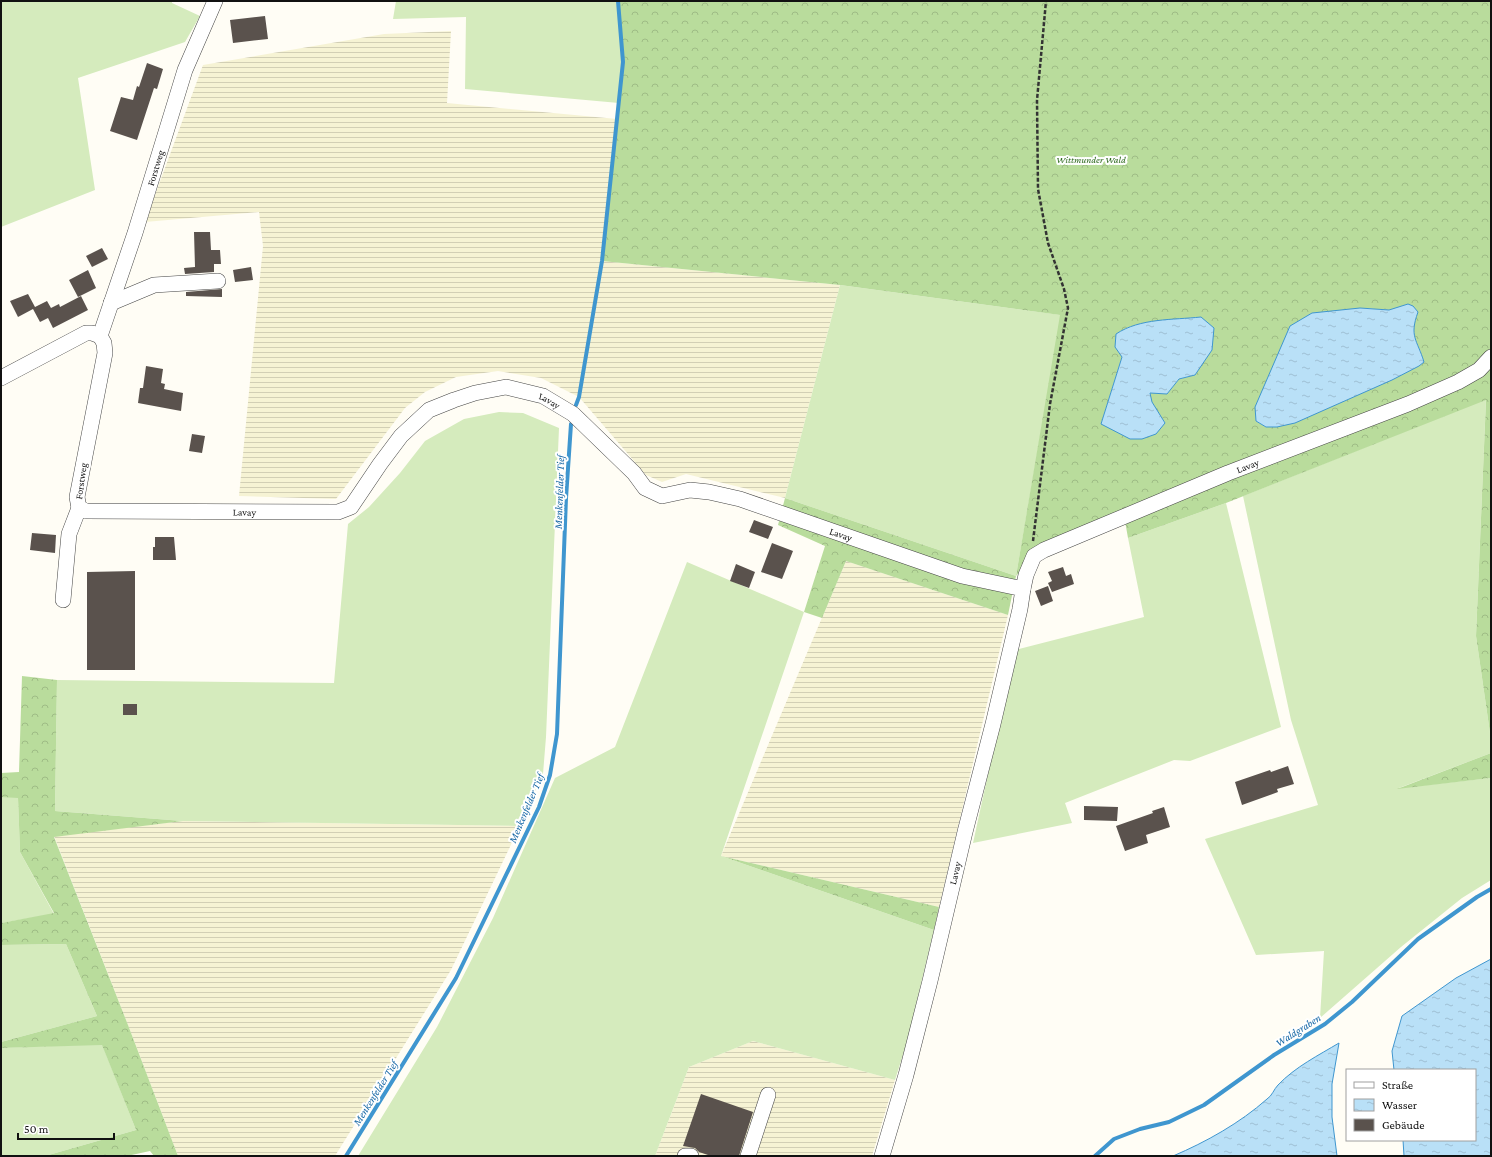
<svg xmlns="http://www.w3.org/2000/svg" width="1492" height="1157" font-family="'Crimson Pro',serif">
<defs>
<pattern id="farmland-rules" width="6" height="5" patternUnits="userSpaceOnUse"><rect width="6" height="5" fill="#f6f3d4"/><path d="M0 2.5h6" fill="none" stroke="#d2cfb5"/></pattern>
<pattern id="forest-crowns" width="20" height="18" patternUnits="userSpaceOnUse"><rect width="20" height="18" fill="#b9dc9c"/><path d="M2 6a3 3 0 1 1 6 0M12 15a3 3 0 1 1 6 0" fill="none" stroke="#9ebc85"/></pattern>
<pattern id="water-ripples" width="26" height="14" patternUnits="userSpaceOnUse"><rect width="26" height="14" fill="#b9e0f7"/><path d="M2 4q2-2 4 0t4 0M15 11q2-2 4 0t4 0" fill="none" stroke="#9ebfd3"/></pattern>
</defs>
<rect width="100%" height="100%" fill="#fffdf5"/>
<path fill="url(#farmland-rules)" d="M451,31L447,103L617,119L602,261L840,285L785,498L686,474L662,482L646,475L579,397L541,378L498,371L456,377L425,392L405,408L336,499L239,496L263,246L259,212L145,222L203,65L384,34Z
M846,561L1008,615L939,907L721,856Z
M183,821L520,826L451,970L335,1156H178L128,1025L54,836Z
M753,1041L895,1080L872,1156H655L689,1067Z"/>
<path fill="#d5ebbd" d="M1,1H172V3L200,16L185,42L78,78L95,190L1,227Z
M396,1H618L623,62L619,103L465,89L466,17L393,19Z
M840,285L1061,315L1016,576L785,498Z
M1486,399L1476,636L1491,740V753L1399,788L1491,778V880L1462,898L1401,947L1320,1018L1324,951L1256,955L1205,839L1318,805L1291,720L1243,496Z
M499,412L523,413L559,428L546,737L543,774L520,826L183,821L55,811L57,680L334,683L348,524L369,507L400,473L425,441L464,419Z
M1226,503L1281,727L1190,761L1174,760L1065,803L1072,823L973,843L1015,650L1144,617L1128,538Z
M687,562L804,612L721,856L934,930L907,1042L895,1080L753,1041L689,1067L655,1156H358L437,1027L493,918L555,778L615,747Z
M1,797H18L20,852L54,914L1,923Z
M66,944L97,1016L1,1042V945Z
M102,1044L136,1130L45,1156H1V1048Z"/>
<path fill="url(#forest-crowns)" fill-rule="evenodd" d="M618,1H1491V740L1476,636L1486,400L1226,503L1128,538L1125,521L1034,556L1016,576L1008,615L846,561L822,618L804,612L825,546L778,525L785,498L1016,576L1060,315L840,285L602,261L623,62ZM1360,308L1389,310L1413,325L1414,339L1421,352L1277,427H1266L1256,421ZM1201,317L1202,363L1195,375L1179,379L1167,394L1150,392L1151,402L1165,423L1101,424L1122,357L1126,328L1150,322Z
M22,676L57,680L55,811L183,821L54,837L128,1025L178,1156H154L150,1151L127,1156H45L136,1130L102,1045L1,1048V1042L97,1016L66,944L1,945V923L54,913L20,852L18,798L1,797V773L19,772Z
M1491,753V778L1397,789Z
M721,856L939,907L934,930Z"/>
<path fill="url(#water-ripples)" stroke="#3f96cf" d="M1408,304L1413,306L1418,312C1409,337 1417,339 1424,362L1419,366L1392,380L1295,423L1277,427H1266L1256,421L1255,407L1290,326L1312,313L1360,308L1389,310Z
M1201,317L1214,328L1212,350L1195,375L1179,379L1167,394L1150,393L1152,402L1165,423L1156,434L1142,439H1130L1101,424L1122,357L1115,347L1116,334C1140,318 1173,320 1201,317Z
M1491,959V1156H1404L1403,1140H1475V1070H1394L1392,1051L1402,1016L1456,978Z
M1339,1043L1332,1084V1117L1337,1156H1173C1206,1142 1240,1123 1267,1099C1272,1096 1274,1089 1278,1085C1295,1067 1319,1055 1339,1043Z"/>
<g fill="none" stroke-linecap="round" stroke-linejoin="round">
<path stroke="#3f96cf" stroke-width="4" d="M576,405L579,397L602,261L623,62L618,1
M346,1156L456,978L539,807L550,775L557,734L566,498L571,424
M1095,1156L1114,1139L1140,1129L1169,1122L1204,1105L1274,1055L1325,1024L1352,1002L1418,939L1477,897L1491,889"/>
</g>
<path fill="#5a524d" d="M265,16L268,39L233,43L230,20Z
M147,63L163,69L157,89L154,88L137,140L110,131L121,97L133,100L137,86L139,87Z
M194,232H210L211,250H220L221,264H214V272L185,274L184,268L195,267Z
M102,248L108,259L92,267L86,256Z
M251,267L253,280L235,282L233,270Z
M88,270L96,288L78,297L69,280Z
M222,289V297L186,296V292Z
M28,294L35,307L47,301L51,308L59,304L60,307L81,296L88,310L53,328L48,318L40,322L33,309L18,317L10,301Z
M146,366L163,369L161,383L165,384L164,389L183,393L181,411L138,403L140,388H143Z
M192,434L205,436L202,453L189,451Z
M754,520L773,527L768,539L749,532Z
M32,533L56,535L55,553L30,550Z
M155,537H174L176,560H153V547H155Z
M772,543L793,551L782,579L761,572Z
M736,564L755,572L749,588L730,581Z
M1063,567L1066,576L1071,574L1074,584L1052,592L1048,583L1052,581L1048,572Z
M135,571V670H87V572Z
M1048,586L1053,601L1041,606L1035,591Z
M123,704H137V715H123Z
M1288,766L1294,784L1277,789L1278,792L1242,805L1235,782L1270,770L1271,772Z
M1084,806L1118,807L1117,821L1084,820Z
M1164,807L1170,827L1146,835L1148,843L1125,851L1116,826L1153,813L1152,811Z
M701,1094L753,1112L739,1156H711L699,1152L695,1148L683,1146Z"/>
<g fill="none" stroke-linecap="round" stroke-linejoin="round">
<g stroke="#444" stroke-width="16">
<g id="minor">
<path d="M111,303L154,285L218,281"/>
<path id="s1" d="M100,336L135,233L185,70L215,1"/>
<path d="M1,378L86,333H92L100,336L104,343L105,353L77,497L79,508"/>
<path id="s2" d="M79,508L86,511L338,512L351,507L380,464L401,436L429,410L454,400L475,393L506,387L543,396L573,414L634,473L645,488L662,496L690,490L709,492L740,499L962,576L1023,589L1020,609L993,724L965,832L930,981L906,1075L882,1156"/>
<path id="s3" d="M1023,589L1026,575L1034,556L1044,550L1228,473L1408,404L1458,382L1479,370L1491,357"/>
<path d="M63,600L69,534L79,508"/>
<path d="M685,1156H691"/>
<path d="M748,1156L768,1095"/>
</g>
</g>
<path stroke="#333" stroke-width="2.5" stroke-dasharray="4 2" stroke-linecap="butt" d="M1033,541L1050,404L1068,308L1064,289L1048,243L1038,189L1037,100L1046,1"/>
<use href="#minor" stroke="#fff" stroke-width="15"/>
</g>
<g text-anchor="middle" dominant-baseline="central" stroke-width="4" stroke-linejoin="round" paint-order="stroke">
<g font-size="10" font-style="italic" fill="#2f6b1f" stroke="#fff">
<text x="1091" y="159">Wittmunder Wald</text>
</g>
<g font-size="10" fill="#111" stroke="#fff">
<text stroke="none"><textPath href="#s1" startOffset="177">Forstweg</textPath></text>
<text stroke="none"><textPath href="#s2" startOffset="525">Lavay</textPath></text>
<text stroke="none"><textPath href="#s3" startOffset="267">Lavay</textPath></text>
<text transform="translate(81 481) rotate(-82)">Forstweg</text>
<text stroke="none"><textPath href="#s2" startOffset="166">Lavay</textPath></text>
<text stroke="none"><textPath href="#s2" startOffset="861">Lavay</textPath></text>
<text transform="translate(955 873) rotate(-77)">Lavay</text>
</g>
<g font-size="11" font-style="italic" fill="#1768a6" stroke="#fff">
<text transform="translate(559 492) rotate(-88)">Menkenfelder Tief</text>
<text transform="translate(526 808) rotate(-67)">Menkenfelder Tief</text>
<text transform="translate(1298 1030) rotate(-32)">Waldgraben</text>
<text transform="translate(375 1093) rotate(-58)">Menkenfelder Tief</text>
</g>
</g>
<rect width="1492" height="1157" fill="none" stroke="#111111" stroke-width="4"/>
<rect x="1346" y="1069" width="130" height="72" fill="#ffffff" stroke="#a0a0a0"/>
<rect x="1354" y="1082" width="20" height="6" fill="#ffffff" stroke="#a0a0a0"/>
<text x="1382" y="1089" font-size="12" fill="#111111">Straße</text>
<rect x="1354" y="1099" width="20" height="12" fill="url(#water-ripples)" stroke="#a0a0a0"/>
<text x="1382" y="1109" font-size="12" fill="#111111">Wasser</text>
<rect x="1354" y="1119" width="20" height="12" fill="#5a524d" stroke="#a0a0a0"/>
<text x="1382" y="1129" font-size="12" fill="#111111">Gebäude</text>
<path d="M18 1133v6h96v-6" fill="none" stroke="#111111" stroke-width="2"/>
<text x="24" y="1133" font-size="12" fill="#111111" stroke="#ffffff" stroke-width="3" paint-order="stroke">50 m</text>
</svg>
